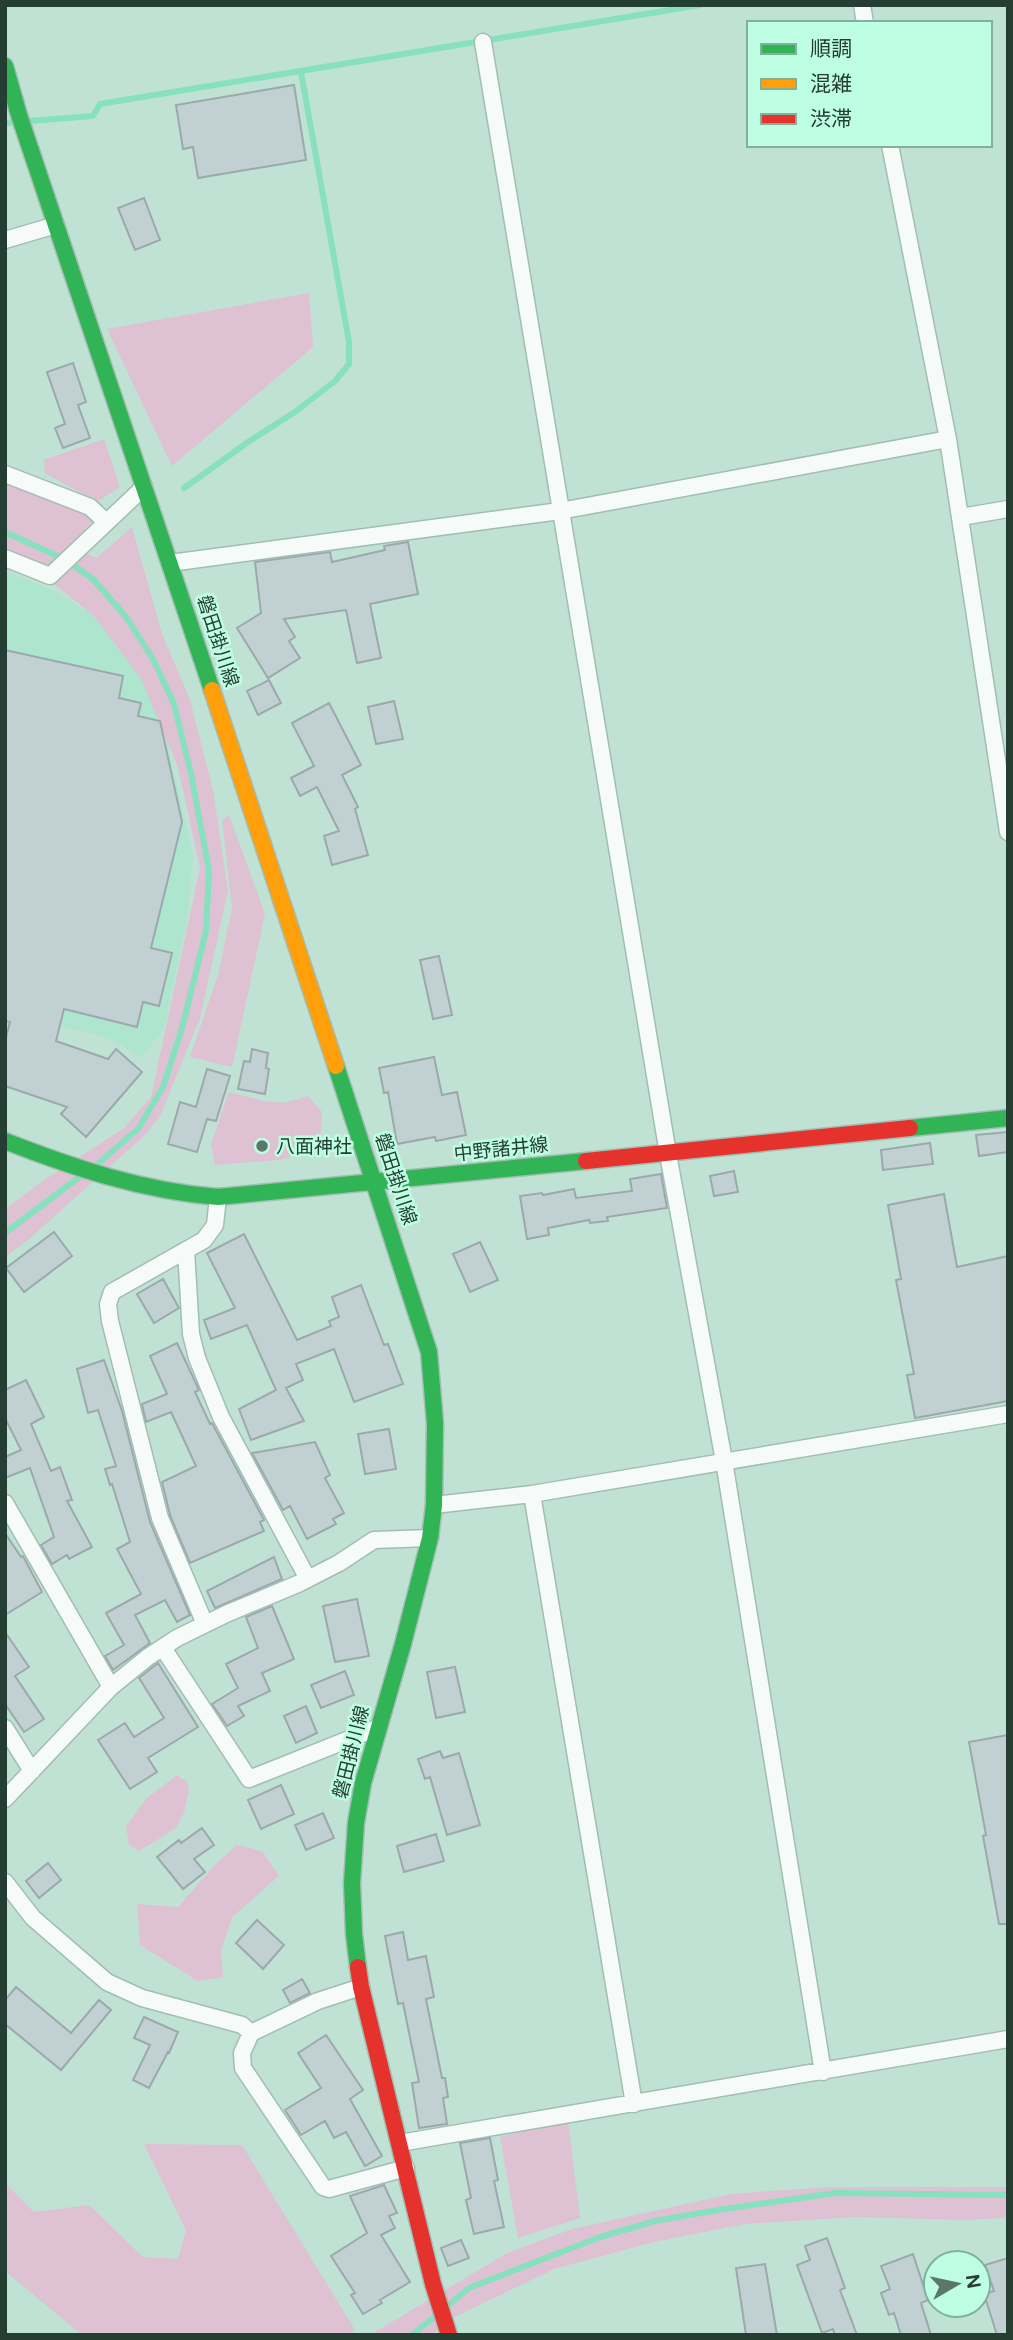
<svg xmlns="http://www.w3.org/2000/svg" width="1013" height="2340" font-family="'DM Sans','Noto Sans JP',sans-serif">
<rect width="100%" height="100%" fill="#c0e2d4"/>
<path fill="#ade5ce" d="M5,571L52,590L99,618L142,669L160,709L193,858L187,917L164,1028L142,1057L109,1039L49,1022L5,1012Z"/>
<path fill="#dec1d2" d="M309,293L313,347L172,466L107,329Z
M104,439L120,487L97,502L45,473L44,460Z
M5,480L98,514L72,546L96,558L132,527L162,634L190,700L213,790L228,891L200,1018L161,1114L146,1134L28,1240L5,1257V1209L43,1181L124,1128L151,1097L200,868L178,767L141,679L94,616L38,571L5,557Z
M229,815L265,914L232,1067L190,1057L218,975L232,909L222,820Z
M229,1092L263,1101L284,1103L308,1096L322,1112L320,1148L280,1160L215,1165L211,1144Z
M177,1775L187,1782L189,1789L184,1813L175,1829L139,1851L129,1845L126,1826L147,1798Z
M237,1845L263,1852L279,1876L232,1917L221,1951L223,1977L198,1981L140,1945L137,1904L178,1907L215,1865Z
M568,2121L580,2218L518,2238L500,2137Z
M144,2144L242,2145L355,2330L349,2335H82L5,2271V2183L34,2212L89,2205L143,2257L178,2259L186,2230Z
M828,2187H1008V2218L965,2220L856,2217L745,2224L654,2242L554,2269L455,2317L431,2335H370L507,2253L572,2229L731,2194Z"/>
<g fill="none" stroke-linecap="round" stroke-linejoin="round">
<path stroke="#87e0be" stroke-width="6" d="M5,123L93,116L100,104L700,5
M184,488L248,442L295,412L335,381L349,364V342L301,72
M5,532L68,561L94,580L126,617L153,659L174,704L191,774L209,870L206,931L182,1028L163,1087L138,1129L94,1167
M5,1233L82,1175
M446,2307L469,2288L600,2237L655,2221L718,2210L835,2193L1008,2195
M412,2335L438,2314"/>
</g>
<path fill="#c1d0d3" stroke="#9ba9ac" stroke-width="2" d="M294,85L306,160L198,178L193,147L183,149L176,105Z
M144,198L160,240L135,250L118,208Z
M73,363L86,402L78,405L90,438L63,448L55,428L65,424L47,372Z
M408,542L418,594L370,604L381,658L357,663L346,610L284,619L295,637L289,641L300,658L268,678L237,628L261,613L255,562L330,552L332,562L385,550L384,546Z
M5,650L123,676L119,698L141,703L138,716L160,721L182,822L151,948L172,953L159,1006L143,1002L137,1027L64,1009L56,1041L108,1059L116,1049L142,1072L86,1137L61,1114L67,1107L5,1086V1041L10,1022L5,1021Z
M269,680L281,703L258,715L247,691Z
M394,701L403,739L376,744L368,707Z
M329,703L361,765L342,775L358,807L355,809L368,855L332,865L324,836L339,831L317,787L300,796L291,778L314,766L292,723Z
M439,956L452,1015L433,1019L420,960Z
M252,1049L268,1053L266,1068L269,1069L265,1094L238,1089L244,1061L250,1062Z
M434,1057L442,1095L457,1092L466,1135L436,1141L435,1137L397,1144L388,1092L384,1093L379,1068Z
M207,1069L230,1076L216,1121L207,1119L197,1152L168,1144L180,1102L196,1107Z
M1008,1132V1152L979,1156L976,1135Z
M930,1143L933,1164L883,1170L881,1150Z
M734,1171L738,1192L714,1196L710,1176Z
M661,1174L667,1208L607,1217L608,1221L590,1223L589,1220L548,1228L549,1235L527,1239L520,1196L542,1193L543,1195L574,1189L576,1198L632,1191L630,1179Z
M944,1194L957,1267L1008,1256V1401L915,1418L907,1375L914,1374L896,1280L901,1279L888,1205Z
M54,1232L72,1256L24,1292L6,1268Z
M244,1234L297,1340L331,1326L329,1321L339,1317L332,1297L361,1285L384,1345L388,1344L403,1384L354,1402L334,1349L296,1364L303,1380L286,1388L304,1421L251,1440L239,1409L276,1390L247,1325L211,1339L204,1320L235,1308L207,1253Z
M480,1242L498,1280L470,1292L453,1254Z
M163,1279L179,1308L154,1323L137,1294Z
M177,1343L199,1390L195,1392L210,1424L212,1423L264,1520L260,1522L264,1531L190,1563L170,1515L162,1482L196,1466L171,1412L146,1422L142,1404L167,1394L150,1356Z
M104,1360L122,1411L150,1522L190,1615L177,1622L165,1600L135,1615L150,1643L113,1670L105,1656L124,1645L106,1613L141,1594L117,1549L130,1542L112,1484L110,1485L105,1469L116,1466L98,1410L88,1413L77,1369Z
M26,1380L44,1417L31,1424L51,1471L60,1467L72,1500L67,1501L92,1547L69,1559L67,1555L52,1564L41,1545L54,1537L30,1468L5,1478V1457L21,1450L5,1418V1390Z
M389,1429L396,1469L365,1474L358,1434Z
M315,1442L330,1475L325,1478L344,1513L333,1519L336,1524L307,1539L290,1506L283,1510L252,1453Z
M5,1533L21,1557L23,1556L42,1592L5,1615Z
M274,1557L282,1579L215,1608L207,1591Z
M357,1599L369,1656L335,1662L323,1606Z
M272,1606L294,1659L262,1673L270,1691L238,1706L244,1716L227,1726L212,1704L238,1688L226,1664L258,1648L246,1617Z
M5,1632L29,1667L15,1676L44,1719L24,1732L5,1704Z
M158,1663L198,1727L148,1758L157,1772L130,1789L98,1740L125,1723L134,1737L164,1718L139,1678Z
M455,1667L465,1712L436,1718L427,1672Z
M345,1671L354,1695L321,1708L311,1685Z
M306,1706L317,1733L296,1743L284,1716Z
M1008,1735V1924H999L983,1836L986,1835L969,1742Z
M440,1751L443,1758L459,1753L480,1825L447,1835L430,1777L425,1779L418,1759Z
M281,1785L294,1814L261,1829L248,1800Z
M323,1813L334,1838L306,1850L295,1825Z
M202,1828L214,1845L194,1859L205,1872L183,1889L157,1857L179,1840L181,1843Z
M436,1834L444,1861L404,1872L397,1846Z
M48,1863L61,1880L39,1898L26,1881Z
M257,1920L284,1945L263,1969L236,1943Z
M403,1932L408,1960L426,1956L434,1997L426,1999L442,2078H445L448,2097L443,2098L447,2124L419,2128L412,2083L419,2082L403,2003L398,2004L385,1936Z
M302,1979L310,1993L290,2003L283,1990Z
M16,1987L71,2033L99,2000L111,2010L61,2070L5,2024V2000Z
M144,2017L178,2032L169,2053L168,2052L149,2088L133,2080L150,2045L134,2038Z
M326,2035L363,2090L350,2099L382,2156L365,2166L346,2132L334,2138L325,2121L301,2135L285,2110L321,2088L298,2053Z
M490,2138L498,2180L494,2181L504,2227L474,2234L466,2200L471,2198L460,2143Z
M384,2185L397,2213L389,2216L395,2228L381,2235L410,2282L380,2300L382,2303L363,2314L351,2295L355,2293L331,2256L367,2233L350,2196Z
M827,2238L845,2288L840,2290L857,2335H835L833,2329L822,2333L797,2265L810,2260L805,2246Z
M461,2240L469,2258L448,2266L441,2248Z
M913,2254L928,2300L921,2303L931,2335H901L894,2313L889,2315L881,2293L890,2289L881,2266Z
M1008,2258V2335H997L984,2294L994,2291L985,2265Z
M765,2264L777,2335H746L736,2268Z"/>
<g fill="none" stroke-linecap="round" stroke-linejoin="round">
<g stroke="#a2bdb2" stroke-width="19">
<path id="street" d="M862,5L865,23
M483,42L668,1154L724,1461L823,2072
M890,145L948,439L1008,832
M5,240L56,225
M5,474L90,507L106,522
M961,517L1008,509
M5,558L50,576L144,487
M170,563L560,511L948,439
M186,1250L191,1334L197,1358L221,1417L308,1579
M532,1494L634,2104
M5,1503L111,1687
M434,1505L532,1494L1008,1414
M205,1624L160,1518L110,1321L108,1304L112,1292L204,1240L215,1225L218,1197
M163,1648L249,1779L377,1728
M5,1728L32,1771
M5,1799L111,1687L148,1657L177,1638L226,1614L300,1583L339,1563L374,1540L430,1538
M5,1882L33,1918L107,1982L142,1998L242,2025L251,2033L318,2001L361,1987
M251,2033L242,2053L243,2068L323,2187L329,2189L406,2168
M400,2143L1008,2039"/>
</g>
<g stroke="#a2bdb2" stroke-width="19">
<path id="fast" d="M5,66L19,115L212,690
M336,1066L429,1352L435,1423L434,1505L430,1538L403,1644L363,1783L356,1823L352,1883L354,1934L358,1967
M910,1128L1008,1118
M5,1141C74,1168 143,1191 218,1197L586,1161"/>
</g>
<g stroke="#a2bdb2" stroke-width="19">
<path id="slow" d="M212,690L336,1066"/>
</g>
<g stroke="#a2bdb2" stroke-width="19">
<path id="jam" d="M586,1161L910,1128
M358,1967L361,1987L433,2284L449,2335"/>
</g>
<use href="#street" stroke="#f6fbf9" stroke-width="16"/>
<use href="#fast" stroke="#30b455" stroke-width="16"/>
<use href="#slow" stroke="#ff9f0a" stroke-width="16"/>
<use href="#jam" stroke="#e5322d" stroke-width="16"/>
</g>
<circle fill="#5b776c" stroke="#befee3" stroke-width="2.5" cx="262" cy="1146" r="7"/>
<g text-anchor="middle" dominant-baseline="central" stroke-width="5" stroke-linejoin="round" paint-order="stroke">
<g font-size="19" fill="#253e34" stroke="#befee3">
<text transform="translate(218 641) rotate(72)">磐田掛川線</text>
<text transform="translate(501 1149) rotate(-6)">中野諸井線</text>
<text transform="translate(396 1179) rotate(72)">磐田掛川線</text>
<text transform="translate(351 1752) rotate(-76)">磐田掛川線</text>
</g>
<g font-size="19" fill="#253e34" stroke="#befee3" text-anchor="start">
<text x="276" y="1146">八面神社</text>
</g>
</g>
<rect width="1013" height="2340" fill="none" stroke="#253e34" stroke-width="14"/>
<rect x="747" y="21" width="245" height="126" fill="#befee3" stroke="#81b19d" stroke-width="2"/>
<rect x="761" y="44" width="35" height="10" fill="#30b455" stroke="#81b19d" stroke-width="2"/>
<text x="810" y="56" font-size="21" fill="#253e34">順調</text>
<rect x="761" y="79" width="35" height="10" fill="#ff9f0a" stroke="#81b19d" stroke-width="2"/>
<text x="810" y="91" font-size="21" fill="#253e34">混雑</text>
<rect x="761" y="114" width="35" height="10" fill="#e5322d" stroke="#81b19d" stroke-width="2"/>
<text x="810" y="126" font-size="21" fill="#253e34">渋滞</text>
<g transform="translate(957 2284) rotate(81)"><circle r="33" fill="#befee3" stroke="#81b19d" stroke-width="2"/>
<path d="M0-5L12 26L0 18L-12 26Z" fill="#5b776c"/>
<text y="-10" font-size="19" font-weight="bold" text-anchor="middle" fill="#253e34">N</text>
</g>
</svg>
